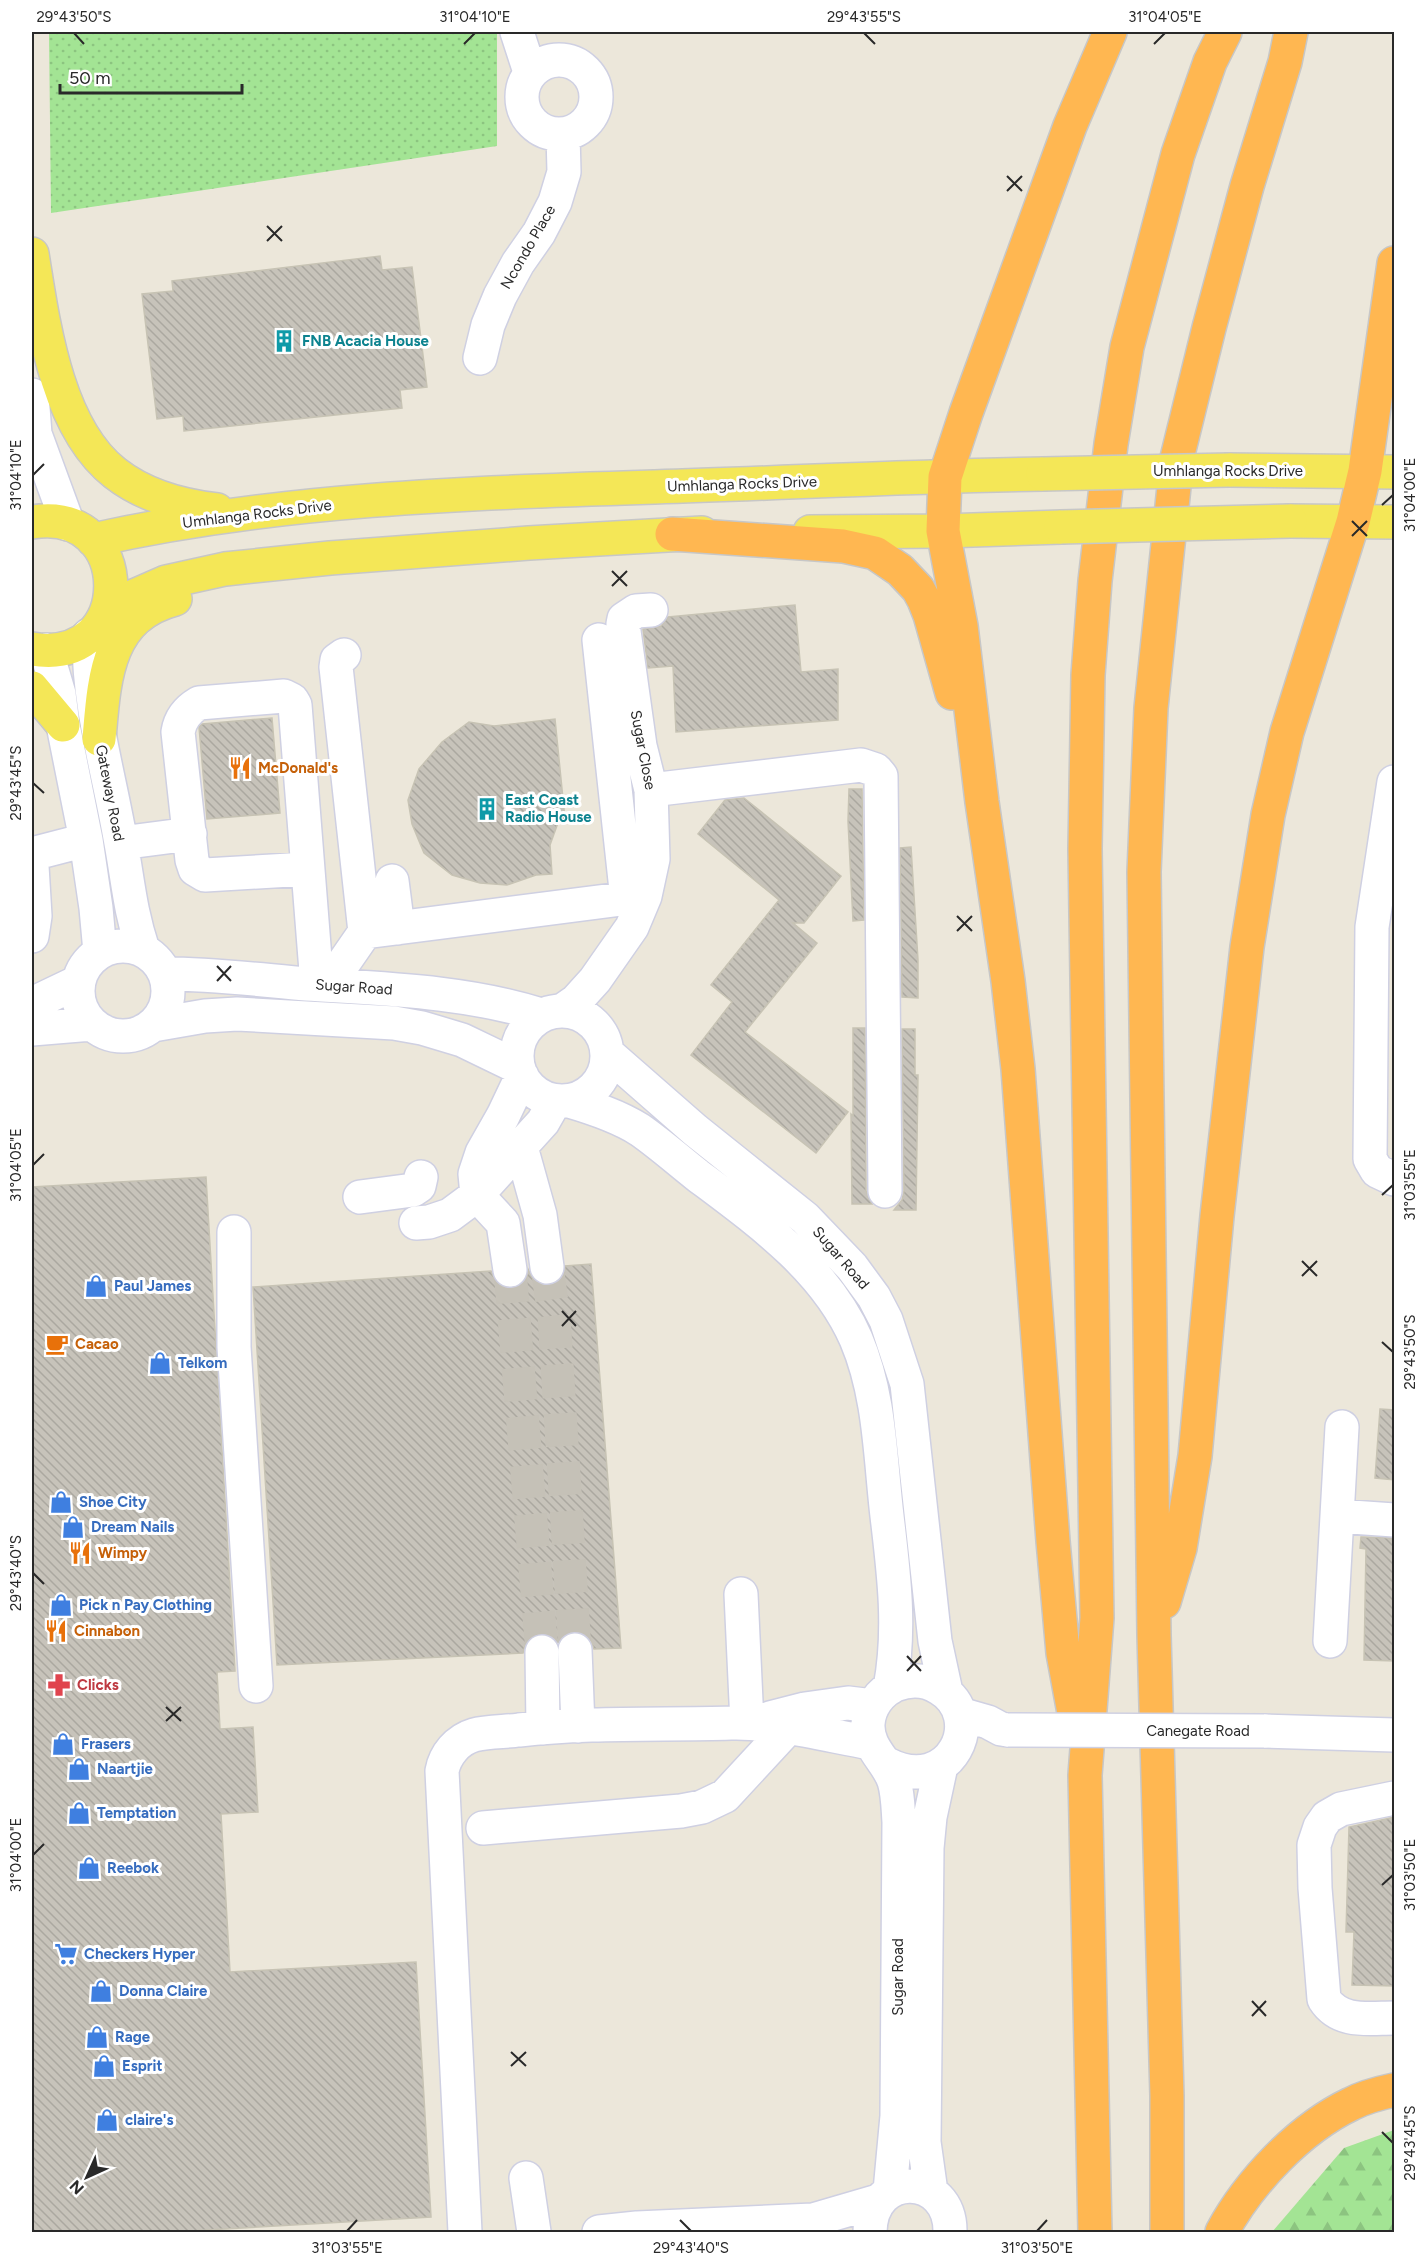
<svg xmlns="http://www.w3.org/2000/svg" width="1426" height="2264" font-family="Figtree,sans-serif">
<defs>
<pattern id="green-dots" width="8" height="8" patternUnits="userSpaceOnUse" patternTransform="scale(1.5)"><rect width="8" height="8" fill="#a3e494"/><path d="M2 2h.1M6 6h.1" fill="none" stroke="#8cc480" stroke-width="1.8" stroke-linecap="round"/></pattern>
<pattern id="forest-firs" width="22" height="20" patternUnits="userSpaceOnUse" patternTransform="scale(1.5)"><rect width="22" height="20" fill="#a3e494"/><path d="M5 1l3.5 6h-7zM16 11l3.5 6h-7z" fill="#8cc480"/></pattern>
<pattern id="building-back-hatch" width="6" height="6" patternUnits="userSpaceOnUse" patternTransform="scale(1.5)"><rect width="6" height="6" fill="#c7c3ba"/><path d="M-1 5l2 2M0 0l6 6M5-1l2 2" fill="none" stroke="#aba8a0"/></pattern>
</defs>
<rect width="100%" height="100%" fill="#ece7da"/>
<path fill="url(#green-dots)" d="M49,32H497V146L51,213Z"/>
<path fill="url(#forest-firs)" d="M1394,2130V2232H1272L1344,2148Z"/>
<path fill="url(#building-back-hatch)" stroke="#c7c3b4" stroke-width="1.5" d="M380,256L382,270L412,267L427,387L400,390L402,408L184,431L183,416L157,419L142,294L173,291L172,281Z
M795,605L801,672L838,669V720L676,732L673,666L648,668L643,629L661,626L668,617Z
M272,718L280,813L207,819L199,727L202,724Z
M555,719L565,819L559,820L550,845L552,874L536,875L507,885L480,883L452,875L424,853L412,824L408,800L419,769L442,742L469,722L494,726Z
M849,789H862L864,920L853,921L848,821Z
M744,798L841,876L804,923H793L817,943L745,1032L848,1112L816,1153L691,1055L732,1002L711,985L779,900L698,834L725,800Z
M911,847L918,960V998L902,997L900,848Z
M853,1028H865L866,1191L872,1204H852L851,1114L853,1116Z
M902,1029H915V1075H918L916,1210H894L902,1200L904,1191Z
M206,1177L235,1671L217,1672L220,1729L253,1727L258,1812L221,1814L230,1972L416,1962L431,2217L172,2232H32V1187Z
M591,1264L621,1648L594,1649L591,1641L584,1634L574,1631L565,1635L558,1642L551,1635L541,1633L533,1636L526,1642L523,1653L277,1665L253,1287L491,1271L496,1282L504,1288L512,1289L522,1284L527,1277L528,1269L533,1279L540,1284L549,1286L559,1281L564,1275L565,1266Z
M1380,1409L1395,1410V1480L1375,1478Z
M1361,1537L1395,1538V1661L1364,1660L1366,1549L1360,1548Z
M1395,1817V1986L1352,1985L1354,1932H1346L1349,1827Z"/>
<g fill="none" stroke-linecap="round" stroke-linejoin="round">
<path stroke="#c5c1b7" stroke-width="33" stroke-dasharray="33 16" stroke-linecap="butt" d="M547,1267L554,1316L575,1650
M510,1270L542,1652"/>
<g stroke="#cfd0e2" stroke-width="36">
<path id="minor" d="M517,32L530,72
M522 97a37 37 0 1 1 74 0a37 37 0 1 1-74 0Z
M480,358L488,325L500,296L518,263L539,233L555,202L564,172L563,134
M32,395L35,434L68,524
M89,635C88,706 109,773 121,843C128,881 130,911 143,950
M599,640L627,899
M46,650L59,694L63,725L86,840L96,908L100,952
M344,655L337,660L336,667L365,932
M1394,782L1372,927L1370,1159L1377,1171L1394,1179
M651,790L861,765L876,770L881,776L885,1191
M121,843L190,834
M32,854L86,840
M32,866L35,916L32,936
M307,869L205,875L195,869L192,860L178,732C180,719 187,710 199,703L284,696L292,700L295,705L317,984
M392,881L398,928
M78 991a45 45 0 1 1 90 0a45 45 0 1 1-90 0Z
M166,974C213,974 260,980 307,984C385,989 466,991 541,1015
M329,984L365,932L645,896
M32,1004L78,982
M563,1010L576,1001L595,980L632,927L645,896L653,859L651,790L640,746L623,624L624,619L636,611L651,610
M517 1056a45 45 0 1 1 90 0a45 45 0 1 1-90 0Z
M153,1025L205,1016L237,1014L394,1023L422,1028L462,1040L518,1067
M32,1029L92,1024
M607,1053L695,1130L805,1218L852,1267L874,1297L886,1320L907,1384L935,1641L946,1692
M569,1101C593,1108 618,1116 640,1130C660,1144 678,1160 697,1175C757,1220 825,1268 856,1339C880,1395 880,1456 887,1516C894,1574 901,1631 890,1688
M521,1147L540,1215L547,1267
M360,1197L413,1190L419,1186L421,1177
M416,1223L429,1222L450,1215L477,1195L543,1122L555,1101
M234,1232V1347L256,1686
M510,1270L503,1223L477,1195L475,1174L482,1153L503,1116L522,1076
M1337,1516L1342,1427
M741,1594L747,1723
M1330,1641L1337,1516L1394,1520
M575,1650L578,1726
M542,1652L543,1728
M960,1714L988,1722L1001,1729L1008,1730
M770,1718L805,1709L848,1703L873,1706
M1264,1731L1394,1735
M887,1764C951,1797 988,1717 939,1688C925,1679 910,1679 895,1685C880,1692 869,1707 868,1724C867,1749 887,1760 894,1781C898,1794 898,1808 899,1822L897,2116L890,2191
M1394,1798L1341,1809L1327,1817L1320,1827L1314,1845L1315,1888L1324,1999C1340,2024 1369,2018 1394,2018
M483,1828L681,1811L702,1807L725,1796L787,1729
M526,2178L534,2232
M931,2192L924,2142L927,1848L930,1817L941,1766
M465,2232L442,1771C445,1755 457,1740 474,1735C488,1731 505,1732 519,1730C589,1722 661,1725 731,1723C778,1722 825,1735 871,1743
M599,2232L637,2228L813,2220L878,2201
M870,2232C871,2169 951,2173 950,2232"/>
</g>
<g stroke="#c7c7c7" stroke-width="36">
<path id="major" d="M32,254C43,322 56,427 115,473C143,495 182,506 217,510
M1229,470L1394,472
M1290,521L1394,522
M32,522C137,505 137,667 32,649
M810,532L943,531L1061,527
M93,540C277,499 467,493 655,487C785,483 914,476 1043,474
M109,607L166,582L225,569L330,558L529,543L702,533
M32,688L63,725
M99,739C104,680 106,617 175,599"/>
</g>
<g stroke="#c7c7c7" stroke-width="36">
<path id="highway" d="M672,534L843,546L875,553L900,570L918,589L924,600L930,615L952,693
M1164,1602L1180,1548L1195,1456L1217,1216L1247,947L1268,815L1287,732L1353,522L1365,471L1394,263
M1077,1729L1063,1653L1053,1541L1018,1069L1008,981L982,802L961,626L943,531L945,477L966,413L1070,126L1110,32
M1095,2232L1085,1775L1097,1618L1085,849L1088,675L1095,581L1111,444L1127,347L1178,154L1210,62L1225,32
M1167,2232V2096L1154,1635L1146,1022L1144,872L1151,708L1177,458L1209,328L1247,186L1285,62L1291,32
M1222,2232C1249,2182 1299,2129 1351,2104C1364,2097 1380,2093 1394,2090"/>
</g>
<use href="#minor" stroke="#fff" stroke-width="33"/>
<use href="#major" stroke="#f4e757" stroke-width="33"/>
<use href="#highway" stroke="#ffb751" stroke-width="33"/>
<g stroke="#cfd0e2" stroke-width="36" stroke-linecap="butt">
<path id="minor-bridge" d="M1008,1730L1264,1731"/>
</g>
<g stroke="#c7c7c7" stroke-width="36" stroke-linecap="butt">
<path id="major-bridge" d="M1043,474L1229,470
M1061,527L1290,521"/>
</g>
<use href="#minor-bridge" stroke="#fff" stroke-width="33"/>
<use href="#major-bridge" stroke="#f4e757" stroke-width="33"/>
</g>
<path fill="none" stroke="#292929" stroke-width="2" d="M74,33L84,44M864,33L875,44M464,44L475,33M1154,44L1165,33M1007,176L1022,191M1007,191L1022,176M267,226L282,241M267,241L282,226M33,475L44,464M1382,505L1393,495M1352,521L1367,536M1352,536L1367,521M612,571L627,586M612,586L627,571M33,783L44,793M957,916L972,931M957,931L972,916M217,966L231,981M217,981L231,966M33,1165L44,1154M1382,1195L1393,1185M1302,1261L1317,1276M1302,1276L1317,1261M562,1311L576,1326M562,1326L576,1311M1382,1342L1393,1352M33,1573L44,1584M907,1656L921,1671M907,1671L921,1656M166,1707L181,1721M166,1721L181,1707M33,1855L44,1844M1382,1885L1393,1875M1252,2001L1266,2016M1252,2016L1266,2001M511,2052L526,2066M511,2066L526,2052M1382,2132L1393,2143M680,2220L691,2231M347,2231L357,2220M1037,2231L1047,2220"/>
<defs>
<g id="building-bare" transform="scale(1.8)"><path d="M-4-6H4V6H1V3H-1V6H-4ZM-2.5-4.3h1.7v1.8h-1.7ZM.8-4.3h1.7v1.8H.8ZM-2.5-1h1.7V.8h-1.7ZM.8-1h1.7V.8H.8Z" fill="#0f9aa8" stroke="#fff" stroke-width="2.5" paint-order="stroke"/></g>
<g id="restaurant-bare" transform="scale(1.8)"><path d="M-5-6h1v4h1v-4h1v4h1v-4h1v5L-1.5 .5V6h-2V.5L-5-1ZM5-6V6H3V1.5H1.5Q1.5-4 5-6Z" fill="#e8710a" stroke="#fff" stroke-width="2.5" paint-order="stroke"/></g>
<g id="shop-bare" transform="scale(1.8)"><path d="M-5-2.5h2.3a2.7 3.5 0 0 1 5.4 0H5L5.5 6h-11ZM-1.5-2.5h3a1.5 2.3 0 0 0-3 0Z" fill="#3f7fe0" stroke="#fff" stroke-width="2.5" paint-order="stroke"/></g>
<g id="cafe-bare" transform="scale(1.8)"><path d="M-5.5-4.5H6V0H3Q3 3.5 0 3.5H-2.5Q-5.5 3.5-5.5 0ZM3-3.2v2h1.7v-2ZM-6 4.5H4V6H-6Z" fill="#e8710a" stroke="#fff" stroke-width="2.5" paint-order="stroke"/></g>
<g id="pharmacy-bare" transform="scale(1.8)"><path d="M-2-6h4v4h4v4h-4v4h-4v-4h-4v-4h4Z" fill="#e0444e" stroke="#fff" stroke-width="2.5" paint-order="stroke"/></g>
<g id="supermarket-bare" transform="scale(1.8)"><path d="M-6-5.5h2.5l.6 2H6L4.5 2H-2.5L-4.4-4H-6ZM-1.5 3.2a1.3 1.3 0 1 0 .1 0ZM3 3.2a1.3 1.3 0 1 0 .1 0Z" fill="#3f7fe0" stroke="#fff" stroke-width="2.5" paint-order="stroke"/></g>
</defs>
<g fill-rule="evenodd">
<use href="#building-bare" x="284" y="341"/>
<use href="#restaurant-bare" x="240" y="768"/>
<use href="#building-bare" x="487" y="809"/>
<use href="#shop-bare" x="96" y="1286"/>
<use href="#cafe-bare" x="57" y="1344"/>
<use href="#shop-bare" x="160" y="1363"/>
<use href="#shop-bare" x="61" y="1502"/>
<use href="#shop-bare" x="73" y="1527"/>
<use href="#restaurant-bare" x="80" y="1553"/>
<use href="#shop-bare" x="61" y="1605"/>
<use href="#restaurant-bare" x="56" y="1631"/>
<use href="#pharmacy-bare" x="59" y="1685"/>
<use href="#shop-bare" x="63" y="1744"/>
<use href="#shop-bare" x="79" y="1769"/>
<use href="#shop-bare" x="79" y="1813"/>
<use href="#shop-bare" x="89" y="1868"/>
<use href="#supermarket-bare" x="66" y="1954"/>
<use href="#shop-bare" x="101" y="1991"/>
<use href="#shop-bare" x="97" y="2037"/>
<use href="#shop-bare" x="104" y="2066"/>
<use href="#shop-bare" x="107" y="2120"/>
</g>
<g text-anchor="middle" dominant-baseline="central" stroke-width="6" stroke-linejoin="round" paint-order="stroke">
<g font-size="15" fill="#292929" stroke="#fff">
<text transform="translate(528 247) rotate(-60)">Ncondo Place</text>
<text x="1228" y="471">Umhlanga Rocks Drive</text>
<text transform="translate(742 484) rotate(-2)">Umhlanga Rocks Drive</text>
<text transform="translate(257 514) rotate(-7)">Umhlanga Rocks Drive</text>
<text transform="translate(643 750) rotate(79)">Sugar Close</text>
<text transform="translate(110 793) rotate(79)">Gateway Road</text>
<text transform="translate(354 987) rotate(4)">Sugar Road</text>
<text transform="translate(841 1258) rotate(49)">Sugar Road</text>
<text x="1198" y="1731">Canegate Road</text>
<text transform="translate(898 1977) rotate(-90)">Sugar Road</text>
</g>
<g font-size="15" font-weight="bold" fill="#0d838f" stroke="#fff" text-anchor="start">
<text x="302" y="341">FNB Acacia House</text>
<text x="505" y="800">East Coast<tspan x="505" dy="17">Radio House</tspan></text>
</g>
<g font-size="15" font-weight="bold" fill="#c56008" stroke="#fff" text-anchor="start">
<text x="258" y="768">McDonald's</text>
<text x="75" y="1344">Cacao</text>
<text x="98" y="1553">Wimpy</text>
<text x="74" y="1631">Cinnabon</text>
</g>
<g font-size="15" font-weight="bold" fill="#366cbe" stroke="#fff" text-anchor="start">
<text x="114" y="1286">Paul James</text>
<text x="178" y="1363">Telkom</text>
<text x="79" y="1502">Shoe City</text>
<text x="91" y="1527">Dream Nails</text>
<text x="79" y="1605">Pick n Pay Clothing</text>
<text x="81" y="1744">Frasers</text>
<text x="97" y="1769">Naartjie</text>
<text x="97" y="1813">Temptation</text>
<text x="107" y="1868">Reebok</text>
<text x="84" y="1954">Checkers Hyper</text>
<text x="119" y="1991">Donna Claire</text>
<text x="115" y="2037">Rage</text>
<text x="122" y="2066">Esprit</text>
<text x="125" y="2120">claire's</text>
</g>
<g font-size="15" font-weight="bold" fill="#be3a42" stroke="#fff" text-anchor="start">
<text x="77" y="1685">Clicks</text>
</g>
</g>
<rect width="1426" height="2264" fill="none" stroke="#ffffff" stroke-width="66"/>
<g transform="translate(87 2177) rotate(225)" stroke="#ffffff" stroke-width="4.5" paint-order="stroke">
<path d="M0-4.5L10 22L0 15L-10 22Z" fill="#292929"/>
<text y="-9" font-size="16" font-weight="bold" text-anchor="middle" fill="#292929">N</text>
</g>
<path d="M60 84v9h182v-9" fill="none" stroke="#292929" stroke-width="3"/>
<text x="69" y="84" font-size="18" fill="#292929" stroke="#ffffff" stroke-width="4.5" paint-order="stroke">50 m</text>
<rect x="33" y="33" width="1360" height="2198" fill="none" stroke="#292929" stroke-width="2"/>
<g font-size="15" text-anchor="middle" fill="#292929">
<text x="74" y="22">29°43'50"S</text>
<text x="475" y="22">31°04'10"E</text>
<text x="864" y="22">29°43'55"S</text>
<text x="1165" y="22">31°04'05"E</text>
<text transform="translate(16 475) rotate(-90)" y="5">31°04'10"E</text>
<text transform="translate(1410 495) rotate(-90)" y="5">31°04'00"E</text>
<text transform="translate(16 783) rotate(-90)" y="5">29°43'45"S</text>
<text transform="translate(16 1165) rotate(-90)" y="5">31°04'05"E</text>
<text transform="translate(1410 1185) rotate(-90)" y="5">31°03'55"E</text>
<text transform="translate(1410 1352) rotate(-90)" y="5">29°43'50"S</text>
<text transform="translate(16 1573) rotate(-90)" y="5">29°43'40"S</text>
<text transform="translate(16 1855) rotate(-90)" y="5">31°04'00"E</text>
<text transform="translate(1410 1875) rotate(-90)" y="5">31°03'50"E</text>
<text transform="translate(1410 2143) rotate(-90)" y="5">29°43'45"S</text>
<text x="347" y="2253">31°03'55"E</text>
<text x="691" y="2253">29°43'40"S</text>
<text x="1037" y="2253">31°03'50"E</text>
</g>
</svg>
